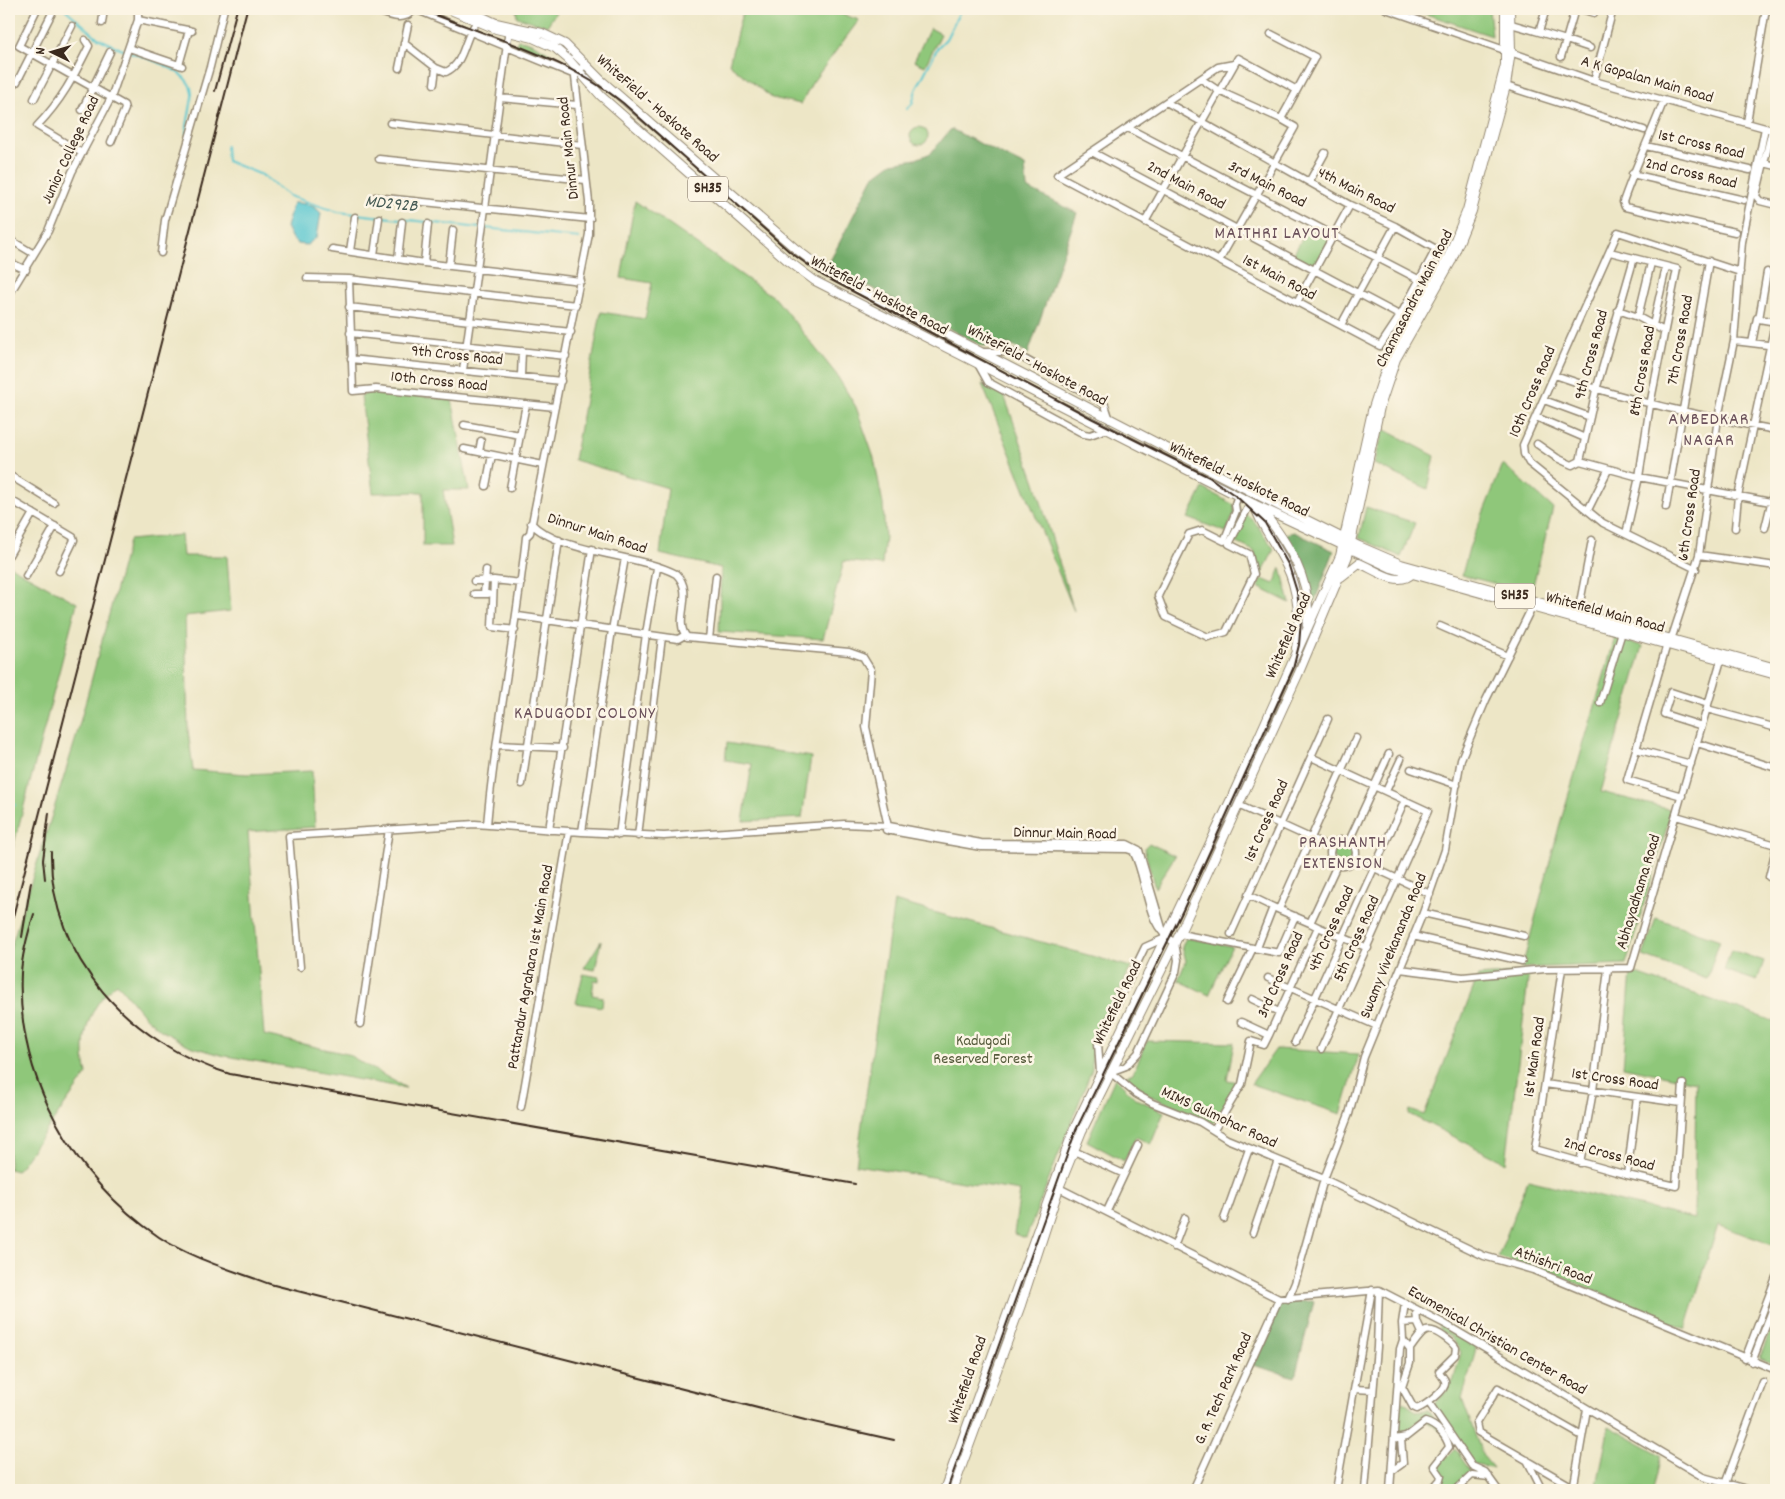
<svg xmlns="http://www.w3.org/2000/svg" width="1785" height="1499" font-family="Dekko,sans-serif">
<rect width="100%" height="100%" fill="#fcf5e5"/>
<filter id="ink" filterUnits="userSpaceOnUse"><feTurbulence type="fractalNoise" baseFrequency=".02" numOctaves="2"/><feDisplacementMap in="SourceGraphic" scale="10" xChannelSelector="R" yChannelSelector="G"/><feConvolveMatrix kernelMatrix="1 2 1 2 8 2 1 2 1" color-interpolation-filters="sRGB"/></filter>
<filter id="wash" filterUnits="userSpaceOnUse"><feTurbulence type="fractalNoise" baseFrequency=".0096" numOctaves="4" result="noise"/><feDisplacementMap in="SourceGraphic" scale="20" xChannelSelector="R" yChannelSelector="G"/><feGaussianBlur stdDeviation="1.12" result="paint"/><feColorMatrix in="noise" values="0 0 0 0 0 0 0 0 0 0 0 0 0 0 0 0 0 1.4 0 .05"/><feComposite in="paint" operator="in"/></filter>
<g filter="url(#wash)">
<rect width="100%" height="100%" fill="#ede6c6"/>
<path fill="#8fc77a" stroke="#65784c" d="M516,9H558L547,26L517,17Z
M743,9H827L859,20L812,83L801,104L772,98L729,64Z
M1411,9H1489L1492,36Z
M930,28L941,34L925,66L914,61Z
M518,40C531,40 546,51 557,58L554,64L515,47Z
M910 136a9 9 0 1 1 18 0a9 9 0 1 1-18 0Z
M635,201L776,299L836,374L856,407L874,458L883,504L885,537L882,565L844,561L823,639L719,632L721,568L660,554L668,488L574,460L601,312L645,319L652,283L621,278Z
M1308,228L1331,239L1315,267L1293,255Z
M982,384L1004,395L1035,482L1074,611Z
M372,391L452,399L469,490H443L452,546H423V492L373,493L361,396Z
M1384,429L1435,456L1428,489L1374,464Z
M1503,464L1553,508L1531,593L1462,575L1469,548Z
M1203,488L1234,505V514L1226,532L1188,518Z
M1366,507L1415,523L1401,557L1359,538Z
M1246,514L1254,521L1274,549L1261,577L1254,551L1233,541Z
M181,535L183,556H227L231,611L185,616L188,730L193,770L247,774L312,771L315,827L248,832L264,1035L347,1054L406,1088L221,1055L190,1046L162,1031L145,1017L117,983C89,1005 78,1039 87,1074L17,1171L9,1169V953L75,741L129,540Z
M10,566L77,603L9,863V568Z
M1281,568L1290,603L1258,587L1262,579L1274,584Z
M1615,638L1643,646L1601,792L1672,810L1626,964L1522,968L1559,827Z
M727,743L811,757L802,818L743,821L752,764L725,760Z
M1333 853a10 10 0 1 1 20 0a10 10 0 1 1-20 0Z
M1149,843L1175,856L1155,888L1144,848Z
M894,901L1131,967L1092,1046V1069L1026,1238L1014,1234L1020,1191L856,1165Z
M1656,918L1720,940L1707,979L1643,956Z
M1186,938L1232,946L1209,995L1178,980L1186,961L1182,946Z
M601,941L595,970L584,968Z
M1731,950L1764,961L1757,981L1724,970Z
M1529,972L1506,1163L1409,1114L1410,1110L1424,1115L1478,976Z
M1631,972L1776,1022V1246L1718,1225L1686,1329L1542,1269L1498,1257L1528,1180L1694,1219L1696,1082L1623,1067Z
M583,974L599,977V981L594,980L592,995L603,997L602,1007L576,1003Z
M1147,1041L1234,1043L1227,1080L1238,1082L1213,1123L1137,1090L1123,1077L1133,1073Z
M1276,1049L1359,1054L1341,1114L1251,1084Z
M1115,1078L1135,1098L1164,1112L1151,1144L1136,1137L1124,1161L1087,1141Z
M1776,1315V1365L1760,1358Z
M1439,1323L1477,1345L1462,1399L1483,1456L1493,1468L1474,1465L1435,1409L1434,1404L1448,1389V1382H1453L1461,1352L1449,1335L1439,1330Z
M1403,1402L1416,1411L1428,1410L1444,1433L1423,1419L1418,1421L1404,1435H1398L1399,1405Z
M1609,1426L1661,1455L1653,1490H1596Z
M1455,1449L1471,1472L1453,1489L1446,1485L1440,1490H1435L1444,1477L1438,1466Z"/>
<path fill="#73ac6a" stroke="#576b44" d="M951,129L1025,166L1027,188L1077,213L1028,354L1009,344L982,346L828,265L873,177L892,163L916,159L931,153Z
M1294,532L1334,551L1312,608L1301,566L1286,534Z
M1314,1301L1295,1377L1252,1365L1280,1302Z"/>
<path fill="#5ac7d0" stroke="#4a7877" d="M293,203C304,203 313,204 321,213L317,237L307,245L298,244L292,239L286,227Z"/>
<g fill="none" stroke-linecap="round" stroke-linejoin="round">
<path stroke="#5ac7d0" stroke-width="2" d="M65,9L98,38L125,51
M130,52C149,59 194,71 192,96C191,108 187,121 186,134
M907,109L912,104L916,90L938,47L946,39L961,9
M226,146L227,161L262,175L289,196L338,212L480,228
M485,228L579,238
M9,803L15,805"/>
</g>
</g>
<g filter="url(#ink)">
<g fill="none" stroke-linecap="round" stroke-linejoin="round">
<g stroke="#948872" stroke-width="9">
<path id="minor" d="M37,9L19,46L124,105L125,109L111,142
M372,9C387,14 403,24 415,9
M415,9L575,75
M1386,9L1594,81L1776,131
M1546,9L1539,32L1566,40L1575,9
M1581,9L1594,13
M1766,11L1775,9
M138,20L192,31
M102,23L104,9
M1511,24L1539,32
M404,43L436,68L434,84
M129,48L182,66
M1561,57L1566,40L1590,48
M179,65L189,30
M399,68L408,25
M436,68L446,72C466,63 463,37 477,22
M1201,79L1219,91L1281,119
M1594,81L1613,9
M17,82L54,9
M1506,86L1644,130
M500,98L577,105
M34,99L72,26
M1664,100C1651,134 1635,167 1623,202L1625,207L1735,232
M1166,102L1350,205L1395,226L1436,249L1400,316L1380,346L1057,175L1218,67L1234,64
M82,110L110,52
M1747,122L1766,9
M390,123L582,145
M1128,128L1420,280
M1772,130L1756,196L1760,201L1776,205
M1646,146L1750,170
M1092,152L1412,322
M82,153L37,126C62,100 73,78 89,46L85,40
M379,159L586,180
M1764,163L1776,166
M1632,174L1744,200
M1309,182L1325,153
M375,197L590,219
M1145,222L1238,58L1297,90L1315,57L1271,34
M9,239L34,254
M332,249L424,263L581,281
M350,251L355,217
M1610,252L1677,269L1650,405L1639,477L1626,534
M161,253L165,220L210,67L224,9
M374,255L379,218
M398,259L402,222
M1219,261L1295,127L1281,119L1297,90
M9,262L26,270
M424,263L428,224
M449,265L453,230
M1767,272L1759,319L1776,322
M307,278L349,279L576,305
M349,279L353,391L376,389L555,407
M9,295L48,231L72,172L111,98L138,20V9
M1297,302L1350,205
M349,307L470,321L509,29
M1618,310L1638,317L1664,331
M1638,317L1651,263
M1341,325L1395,226
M1653,325L1666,267
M350,333L566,356
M1734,341L1776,346
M1752,343L1757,318L1759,319
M982,352H1012L1102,402L1105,405L1110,420
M351,359L561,381
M978,364L988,382L1084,434L1090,435L1107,429
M463,370L470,321L571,332
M1555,375C1627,401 1701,416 1776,430
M521,376L522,351
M1544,400L1590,417
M1536,417L1585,438
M464,425L520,435
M1537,444L1557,458L1572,465L1580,461L1639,477L1776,503
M464,449L543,465
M479,452L481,441
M1580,461L1596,390L1634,258
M9,475L54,503
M486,486L492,455
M510,488L526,404
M1238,495L1235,504L1236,511L1224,541L1202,530L1189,534L1158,596L1166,617L1208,637L1226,632L1254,574L1249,554L1229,544L1251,502
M9,499L73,537L74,540L59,571
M1666,507L1709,261
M9,508L13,501
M1588,510L1608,470
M531,523C558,553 639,554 676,574C696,593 672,621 687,637L849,652L863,657L871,670L866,727L889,831
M1735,528L1738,496L1776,319
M1765,528L1776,483
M9,555L33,513
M1699,555L1776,566
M1696,569L1603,523L1529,463L1524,454L1523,445L1618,232L1740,272
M26,576L55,526
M474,581L494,580
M474,594H488
M484,594L486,570
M1578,613L1592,540
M518,616L678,639L685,635
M1440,626L1508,656
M515,630L492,627L494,580L521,583
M709,639L716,576
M1600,703L1622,632
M1707,709L1773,727
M1702,726L1664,714L1671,692L1708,704
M1697,743L1776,768
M497,745L563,748
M1636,749L1691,764
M1311,757L1428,811L1321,1049
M1411,769L1457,785
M522,784L559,540
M1386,791L1401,759
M1682,796L1627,780L1667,644L1673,634L1699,555L1718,418L1734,341L1742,242L1765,128
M1238,805L1330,847
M1676,816L1776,845
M487,825C495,729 516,634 526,537L530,533L589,234V202L575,77L577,71L586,65
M549,830L592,549
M886,830L981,847L1127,849L1133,851C1149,880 1143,924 1175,943L1178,960L1176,972L1138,1053L1126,1066L1110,1072
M582,832L612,630L625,558
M619,835L646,634L657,568
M638,836L662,637
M1330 853a13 13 0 1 1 26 0a13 13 0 1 1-26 0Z
M1349,841L1389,754
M1355,859L1430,894
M1769,877L1776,849
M1248,895L1273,907
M1279,909L1356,738
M1423,913L1524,936
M1318,927L1368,948
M1180,934L1279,953L1295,916
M1231,934L1328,719
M1413,936L1522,961
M1257,948L1273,907L1310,923
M300,967L289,836L475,824L582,832L664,836L844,824L889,826L981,843L1127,844L1139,850L1165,938
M1400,969L1463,977L1545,969L1631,968L1721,660
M1562,969L1535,1149L1627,1175L1676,1186L1683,1084
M1268,978L1377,1026
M1252,999L1279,1012
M1227,1002L1253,948
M1241,1022L1269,1035
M360,1024L389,829
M1295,1042L1405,800
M1110,1072L1136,1094L1152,1103L1200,1122L1227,1139L1324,1179L1484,1256L1533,1270L1776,1370
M1100,1073L1098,1043L1145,947L1165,938
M1545,1084L1681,1103
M521,1107L569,831
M1214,1130L1242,1084L1251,1041L1264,1045L1269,1035L1318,927L1310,923L1337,865
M1074,1151L1124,1174
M1580,1163L1593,1091L1608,969
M1627,1175L1637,1097
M1059,1188L1279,1299L1379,1290L1445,1324L1703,1477L1750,1490
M1107,1211L1138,1145
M1224,1219L1249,1149
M1253,1233L1278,1160
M1174,1247L1185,1218
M1288,1299L1295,1283L1324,1179L1349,1114L1364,1057L1423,913L1445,850L1461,759L1486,700L1532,607
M1405,1303L1402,1323L1403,1340L1410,1349V1363L1402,1387L1413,1407L1417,1409C1424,1406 1448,1390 1445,1381C1444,1377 1440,1375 1439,1371L1455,1355L1456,1348C1453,1343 1449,1341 1444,1337C1425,1323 1422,1333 1410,1349
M1416,1309L1417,1322L1422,1333
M1402,1323L1417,1322
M1745,1359L1776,1277
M1752,1362L1776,1300
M1355,1389L1373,1390
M1429,1403L1472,1466L1485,1472L1498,1490
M1395,1439L1406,1437L1425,1422C1436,1425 1447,1436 1449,1447L1434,1466L1441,1476L1440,1480L1431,1490
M1527,1460L1542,1490
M1392,1471L1403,1463L1401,1439
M1725,1484L1763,1382
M1573,1487L1478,1432L1476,1423L1498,1388L1582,1436
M1193,1490L1279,1299
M1336,1490L1372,1290
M1365,1490L1377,1347L1379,1290
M1390,1490L1400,1349L1403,1340
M1456,1490L1472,1475L1489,1477
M1573,1490L1587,1409"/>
</g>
<g stroke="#948872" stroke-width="10">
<path id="major" d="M448,9L496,29L533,38L555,48L569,60L601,96L787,260L815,281L1254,504L1391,568L1776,675
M466,9L496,23L542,33L565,44L601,80L796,249L828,273L1285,509L1359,546L1401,564L1776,668
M1254,504C1260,526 1276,543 1286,565C1298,589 1301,623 1296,648
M1260,508C1286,540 1314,581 1307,625
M1341,577L1359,563C1374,569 1398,588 1412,574
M944,1490L1073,1131L1230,801L1340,556L1372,411L1384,374L1391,355L1448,257L1467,210L1505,65V9
M953,1490L1021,1305L1059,1188L1082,1131L1181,931L1298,675L1348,556L1380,407L1396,359L1451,262L1472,211L1506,86L1511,51L1510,9"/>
</g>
<use href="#minor" stroke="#fff" stroke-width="6"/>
<use href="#major" stroke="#fff" stroke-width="8"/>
<path stroke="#3b2a1e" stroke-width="2" d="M420,9C488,36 566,57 623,103L790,252L822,275L1093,419L1209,477L1237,497L1265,523L1289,566L1297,592L1301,620L1299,645L1293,669L1184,908L1076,1130L947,1490
M215,91L237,9
M51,852C49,958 132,1045 230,1074L855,1184
M45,879L43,860L49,813
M34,914C28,933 22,953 21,973C16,1077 74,1179 159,1237C192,1259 232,1270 270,1284L805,1420L894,1440
M9,932L247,9
M22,937L31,882"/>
</g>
</g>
<g text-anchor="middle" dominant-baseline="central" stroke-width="5" stroke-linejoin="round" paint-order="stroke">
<g fill="#fcf5e5" stroke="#75675a" stroke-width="1">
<rect x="688" y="176.5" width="40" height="25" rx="4"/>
<rect x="1495" y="583.5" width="40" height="25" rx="4"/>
</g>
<g font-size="15" font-weight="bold" fill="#3b2a1e">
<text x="708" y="189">SH35</text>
<text x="1515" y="596">SH35</text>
</g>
<g font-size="16" fill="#3b2a1e" stroke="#fcf5e5">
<text transform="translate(1647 80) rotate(16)">A K Gopalan Main Road</text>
<text transform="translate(657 109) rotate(41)">WhiteField - Hoskote Road</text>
<text transform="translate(1701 145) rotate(13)">1st Cross Road</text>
<text transform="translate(569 148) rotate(-96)">Dinnur Main Road</text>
<text transform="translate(71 150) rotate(-65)">Junior College Road</text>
<text transform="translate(1691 174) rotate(13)">2nd Cross Road</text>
<text transform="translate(1267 185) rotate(27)">3rd Main Road</text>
<text transform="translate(1186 186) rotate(28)">2nd Main Road</text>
<text transform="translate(1356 191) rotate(27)">4th Main Road</text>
<text transform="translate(1279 278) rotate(28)">1st Main Road</text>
<text transform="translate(879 296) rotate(28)">Whitefield - Hoskote Road</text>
<text transform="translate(1415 299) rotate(-63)">Channasandra Main Road</text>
<text transform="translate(1681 340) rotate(-80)">7th Cross Road</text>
<text transform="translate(1592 355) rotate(-75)">9th Cross Road</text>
<text transform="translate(457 356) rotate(6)">9th Cross Road</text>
<text transform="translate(1037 366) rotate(28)">WhiteField - Hoskote Road</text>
<text transform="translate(1643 371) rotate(-80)">8th Cross Road</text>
<text transform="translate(439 382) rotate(6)">10th Cross Road</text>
<text transform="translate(1533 392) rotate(-67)">10th Cross Road</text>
<text transform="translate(1239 480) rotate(26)">Whitefield - Hoskote Road</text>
<text transform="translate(1690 515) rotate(-82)">6th Cross Road</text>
<text transform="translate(597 534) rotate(18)">Dinnur Main Road</text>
<text transform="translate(1605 613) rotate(15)">Whitefield Main Road</text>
<text transform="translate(1289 636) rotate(-66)">Whitefield Road</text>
<text transform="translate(1267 821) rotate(-66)">1st Cross Road</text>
<text transform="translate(1065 834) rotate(1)">Dinnur Main Road</text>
<text transform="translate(1639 892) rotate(-73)">Abhayadhama Road</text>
<text transform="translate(1332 929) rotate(-66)">4th Cross Road</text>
<text transform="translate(1357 939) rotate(-66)">5th Cross Road</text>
<text transform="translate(1394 946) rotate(-68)">Swamy Vivekananda Road</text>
<text transform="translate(531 967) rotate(-80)">Pattandur Agrahara 1st Main Road</text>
<text transform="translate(1281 975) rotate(-66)">3rd Cross Road</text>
<text transform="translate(1118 1003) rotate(-64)">Whitefield Road</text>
<text transform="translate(1535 1057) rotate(-82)">1st Main Road</text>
<text transform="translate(1615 1080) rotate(8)">1st Cross Road</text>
<text transform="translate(1219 1118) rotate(25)">MIMS Gulmohar Road</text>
<text transform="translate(1609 1155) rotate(15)">2nd Cross Road</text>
<text transform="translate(1553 1266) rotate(21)">Athishri Road</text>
<text transform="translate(1497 1341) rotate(30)">Ecumenical Christian Center Road</text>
<text transform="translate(968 1380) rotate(-71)">Whitefield Road</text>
<text transform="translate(1224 1389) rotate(-66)">G. R. Tech Park Road</text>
</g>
<g font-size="16" fill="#54593a" stroke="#fcf5e5">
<text x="983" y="1041">Kadugodi<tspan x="983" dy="18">Reserved Forest</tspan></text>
</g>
<g font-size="18" font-style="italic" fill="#445953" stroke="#fcf5e5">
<text transform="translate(391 205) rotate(6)">MD292B</text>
</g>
<g font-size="18" letter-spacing="1" fill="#6b515b" stroke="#fcf5e5">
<text x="1277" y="234">MAITHRI LAYOUT</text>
<text x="1709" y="420">AMBEDKAR<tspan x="1709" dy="21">NAGAR</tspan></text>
<text x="585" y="714">KADUGODI COLONY</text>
<text x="1343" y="843">PRASHANTH<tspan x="1343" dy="21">EXTENSION</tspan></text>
</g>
</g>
<rect width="1785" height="1499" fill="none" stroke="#fcf5e5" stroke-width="30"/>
<g transform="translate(52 52) rotate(275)" stroke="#fcf5e5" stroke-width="4" paint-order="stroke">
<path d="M0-4L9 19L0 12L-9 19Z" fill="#3b2a1e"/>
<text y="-8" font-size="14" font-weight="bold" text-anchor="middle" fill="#3b2a1e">N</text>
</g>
</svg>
